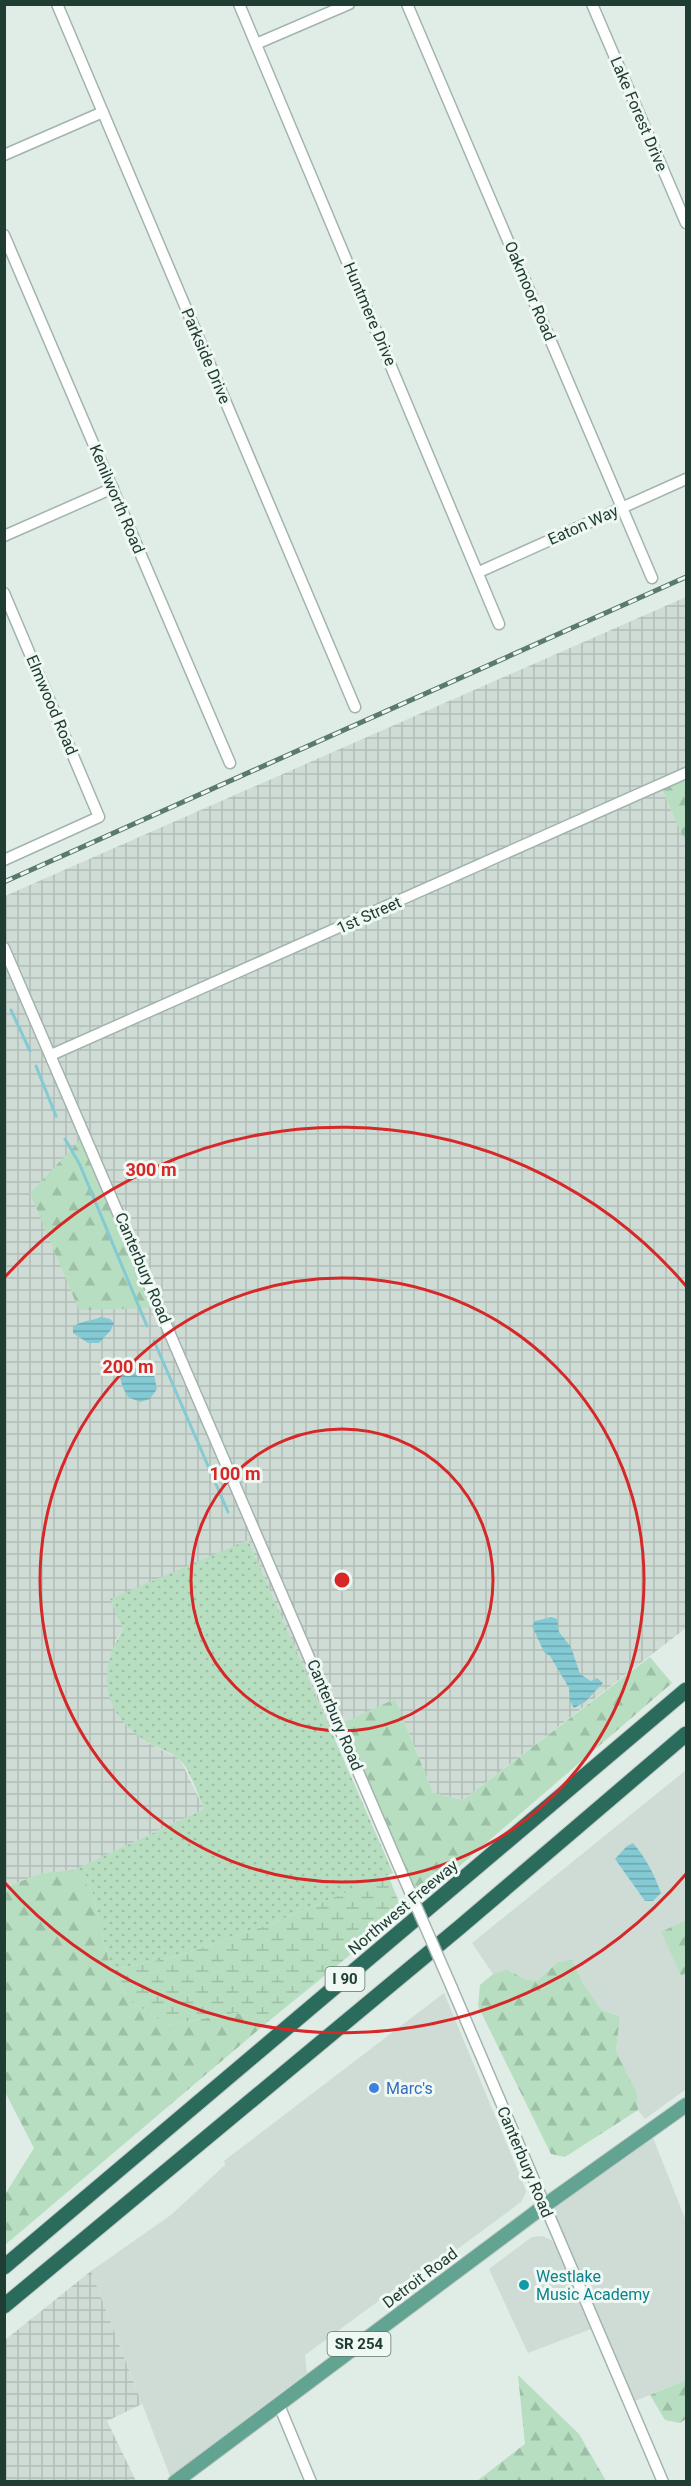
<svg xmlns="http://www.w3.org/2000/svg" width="691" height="2486" font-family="Roboto,sans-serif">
<defs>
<pattern id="industrial-grid" width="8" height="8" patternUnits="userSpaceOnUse" patternTransform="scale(1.5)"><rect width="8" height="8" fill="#cedcd5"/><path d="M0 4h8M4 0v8" fill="none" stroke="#b1beb7"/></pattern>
<pattern id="grass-dots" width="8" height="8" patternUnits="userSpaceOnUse" patternTransform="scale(1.5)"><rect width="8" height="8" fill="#b7dec1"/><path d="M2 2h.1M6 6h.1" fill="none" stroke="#9dbfa6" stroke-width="1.8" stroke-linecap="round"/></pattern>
<pattern id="forest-firs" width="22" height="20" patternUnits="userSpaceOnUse" patternTransform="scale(1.5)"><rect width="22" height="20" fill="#b7dec1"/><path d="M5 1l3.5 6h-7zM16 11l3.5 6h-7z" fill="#9dbfa6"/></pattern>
<pattern id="wetland-marsh" width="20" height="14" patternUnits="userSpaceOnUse" patternTransform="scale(1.5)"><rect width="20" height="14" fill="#b7dec1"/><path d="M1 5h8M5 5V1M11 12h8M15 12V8" fill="none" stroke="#9dbfa6"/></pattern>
<pattern id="water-rules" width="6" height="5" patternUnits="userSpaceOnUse" patternTransform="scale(1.5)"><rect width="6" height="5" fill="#84cad4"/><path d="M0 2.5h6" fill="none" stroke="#6ca5ad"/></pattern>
</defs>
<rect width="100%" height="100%" fill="#e0ece6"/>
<path fill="#cedcd5" d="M686,1770V1920L677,1925L686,1950V2089L645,2119L638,2110L637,2093L616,2051L620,2016L601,2010L583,1983L572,1960L558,1962L537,1981L524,1979L508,1969L493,1974L472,1943Z
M444,1993L523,2183L526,2191L524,2197L521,2202L425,2273L407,2280L305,2355L307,2373L170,2476L91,2271L171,2215L225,2165L224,2161Z
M650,2130L686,2221V2380L630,2403L544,2206Z
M543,2236L551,2240L556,2246L591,2329L528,2353L489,2269L532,2237Z"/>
<path fill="url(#industrial-grid)" d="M686,597V777L662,789L686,844V1628L463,1800L433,1793L395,1699L330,1729L248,1540L123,1629L115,1641L148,1743L180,1759L204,1809L74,1870L41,1873L5,1888V896Z
M91,2271L142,2404L107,2421L136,2481H5V2340Z"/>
<path fill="url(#grass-dots)" d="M248,1540L393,1873L273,1923L178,1956L111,1970L92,1891L74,1870L204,1809C199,1797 188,1766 179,1759C170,1751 156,1748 146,1741C102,1712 96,1674 123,1629L110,1599Z"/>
<path fill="url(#forest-firs)" d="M686,777V844L662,789Z
M81,1139L154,1308L79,1310L30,1193Z
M650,1657L672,1683L419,1901L340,1724L395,1699L433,1793L463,1800Z
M74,1870L92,1891L111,1970L130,2001L167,2025L236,2013L270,2020L5,2245L4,2196L34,2148L5,2092V1888L41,1873Z
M686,1920V1977L685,1974L681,1975L661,1932Z
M572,1960L583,1983L601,2010L620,2016L616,2051L637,2093L638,2110L565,2157L551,2154L478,2006L480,1985L493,1974L507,1969L524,1979L537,1981L558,1962Z
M518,2375L579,2434L606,2481H477L525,2444Z
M686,2380V2419L680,2423L665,2420L650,2395Z"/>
<path fill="url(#wetland-marsh)" d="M388,1875L403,1912L270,2020L235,2013L167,2025L130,2001L111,1970L178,1956L273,1923Z"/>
<path fill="url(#water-rules)" d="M101,1317L110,1319L114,1323L111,1330L99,1343H88L73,1333V1327C79,1321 92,1321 101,1317Z
M120,1359L144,1363L153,1370L157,1389L150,1399L140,1402L128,1397L123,1388L115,1361Z
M551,1617L557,1619L559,1632L571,1647L580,1674L591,1681L597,1678L603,1683L585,1702L574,1708L570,1701L569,1688L550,1656L544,1652L532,1626L535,1621Z
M633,1843C646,1858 654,1874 661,1893L653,1901H645L615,1859L627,1846Z"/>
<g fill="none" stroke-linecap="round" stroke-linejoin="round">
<path stroke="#84cad4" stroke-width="3" d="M11,1010L30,1051
M36,1066L56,1116
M65,1139L80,1165L147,1326
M154,1341L228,1512"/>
<g stroke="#a3b4ad" stroke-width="13">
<path id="minor" d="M57,4L355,707
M239,4L499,624
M407,4L652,578
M592,4L686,223
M256,44L349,4
M4,155L103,112
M4,235L230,763
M4,536L113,488
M479,572L686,479
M4,593L99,817L4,860
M4,948L400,1869
M51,1055L686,773
M452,1988L663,2482
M279,2405L311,2482"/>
</g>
<g stroke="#c1c9c6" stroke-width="16">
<path id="major" d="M175,2482L544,2206L686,2105"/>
</g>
<g stroke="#c1c9c6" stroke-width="17">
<path id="highway" d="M4,2267L686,1690
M4,2306L460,1927L686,1734"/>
</g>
<use href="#minor" stroke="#fff" stroke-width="10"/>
<use href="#major" stroke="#62a491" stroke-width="14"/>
<use href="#highway" stroke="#2a6b5b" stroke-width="15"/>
<g stroke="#5a796f" stroke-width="5">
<path id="rail" d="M4,882L686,577"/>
</g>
<use href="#rail" stroke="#f0f8f4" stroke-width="3" stroke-dasharray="9" stroke-linecap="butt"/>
<g stroke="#a3b4ad" stroke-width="13" stroke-linecap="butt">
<path id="minor-bridge" d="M400,1869L452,1988"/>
</g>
<use href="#minor-bridge" stroke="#fff" stroke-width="10"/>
</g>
<g fill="none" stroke="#d62828" stroke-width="3">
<circle cx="342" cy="1580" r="151"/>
<circle cx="342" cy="1580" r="302"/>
<path d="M686 1874A453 453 0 0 1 5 1883M5 1277A453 453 0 0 1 686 1286"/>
</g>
<circle fill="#3f7fe0" stroke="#f0f8f4" stroke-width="2" cx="374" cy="2088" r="6"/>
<circle fill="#0f9aa8" stroke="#f0f8f4" stroke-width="2" cx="524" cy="2285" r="6"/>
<g text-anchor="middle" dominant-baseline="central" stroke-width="6" stroke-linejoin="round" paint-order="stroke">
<g fill="#f0f8f4" stroke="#5e756e" stroke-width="1.5">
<rect x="325.5" y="1967" width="39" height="24" rx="4.5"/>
<rect x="327.5" y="2332" width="63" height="24" rx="4.5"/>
</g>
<g font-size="15" font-weight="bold" fill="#203d34">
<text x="345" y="1979">I 90</text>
<text x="359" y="2344">SR 254</text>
</g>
<g font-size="16" fill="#203d34" stroke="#f0f8f4">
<text transform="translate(639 114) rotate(67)">Lake Forest Drive</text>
<text transform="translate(530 291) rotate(67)">Oakmoor Road</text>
<text transform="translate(370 314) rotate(67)">Huntmere Drive</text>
<text transform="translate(206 356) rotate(67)">Parkside Drive</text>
<text transform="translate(117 499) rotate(67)">Kenilworth Road</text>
<text transform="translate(583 525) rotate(-24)">Eaton Way</text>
<text transform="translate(52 705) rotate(67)">Elmwood Road</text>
<text transform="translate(369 915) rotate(-24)">1st Street</text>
<text transform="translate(143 1268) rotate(67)">Canterbury Road</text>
<text transform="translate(335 1715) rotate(67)">Canterbury Road</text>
<text transform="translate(403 1907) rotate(-40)">Northwest Freeway</text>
<text transform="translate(525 2162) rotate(67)">Canterbury Road</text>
<text transform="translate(420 2278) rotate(-37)">Detroit Road</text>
</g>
<g font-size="16" fill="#366cbe" stroke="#f0f8f4" text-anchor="start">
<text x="386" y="2088">Marc's</text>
</g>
<g font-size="16" fill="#0d838f" stroke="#f0f8f4" text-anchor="start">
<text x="536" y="2276">Westlake<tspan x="536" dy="18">Music Academy</tspan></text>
</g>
</g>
<circle cx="342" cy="1580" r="9" fill="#d62828" stroke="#f0f8f4" stroke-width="3"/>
<g font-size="18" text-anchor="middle" font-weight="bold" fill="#d62828" stroke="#f0f8f4" stroke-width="6" stroke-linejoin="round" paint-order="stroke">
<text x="151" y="1176">300 m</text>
<text x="128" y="1373">200 m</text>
<text x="235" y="1480">100 m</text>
</g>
<rect width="691" height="2486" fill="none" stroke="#203d34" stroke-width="12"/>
</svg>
